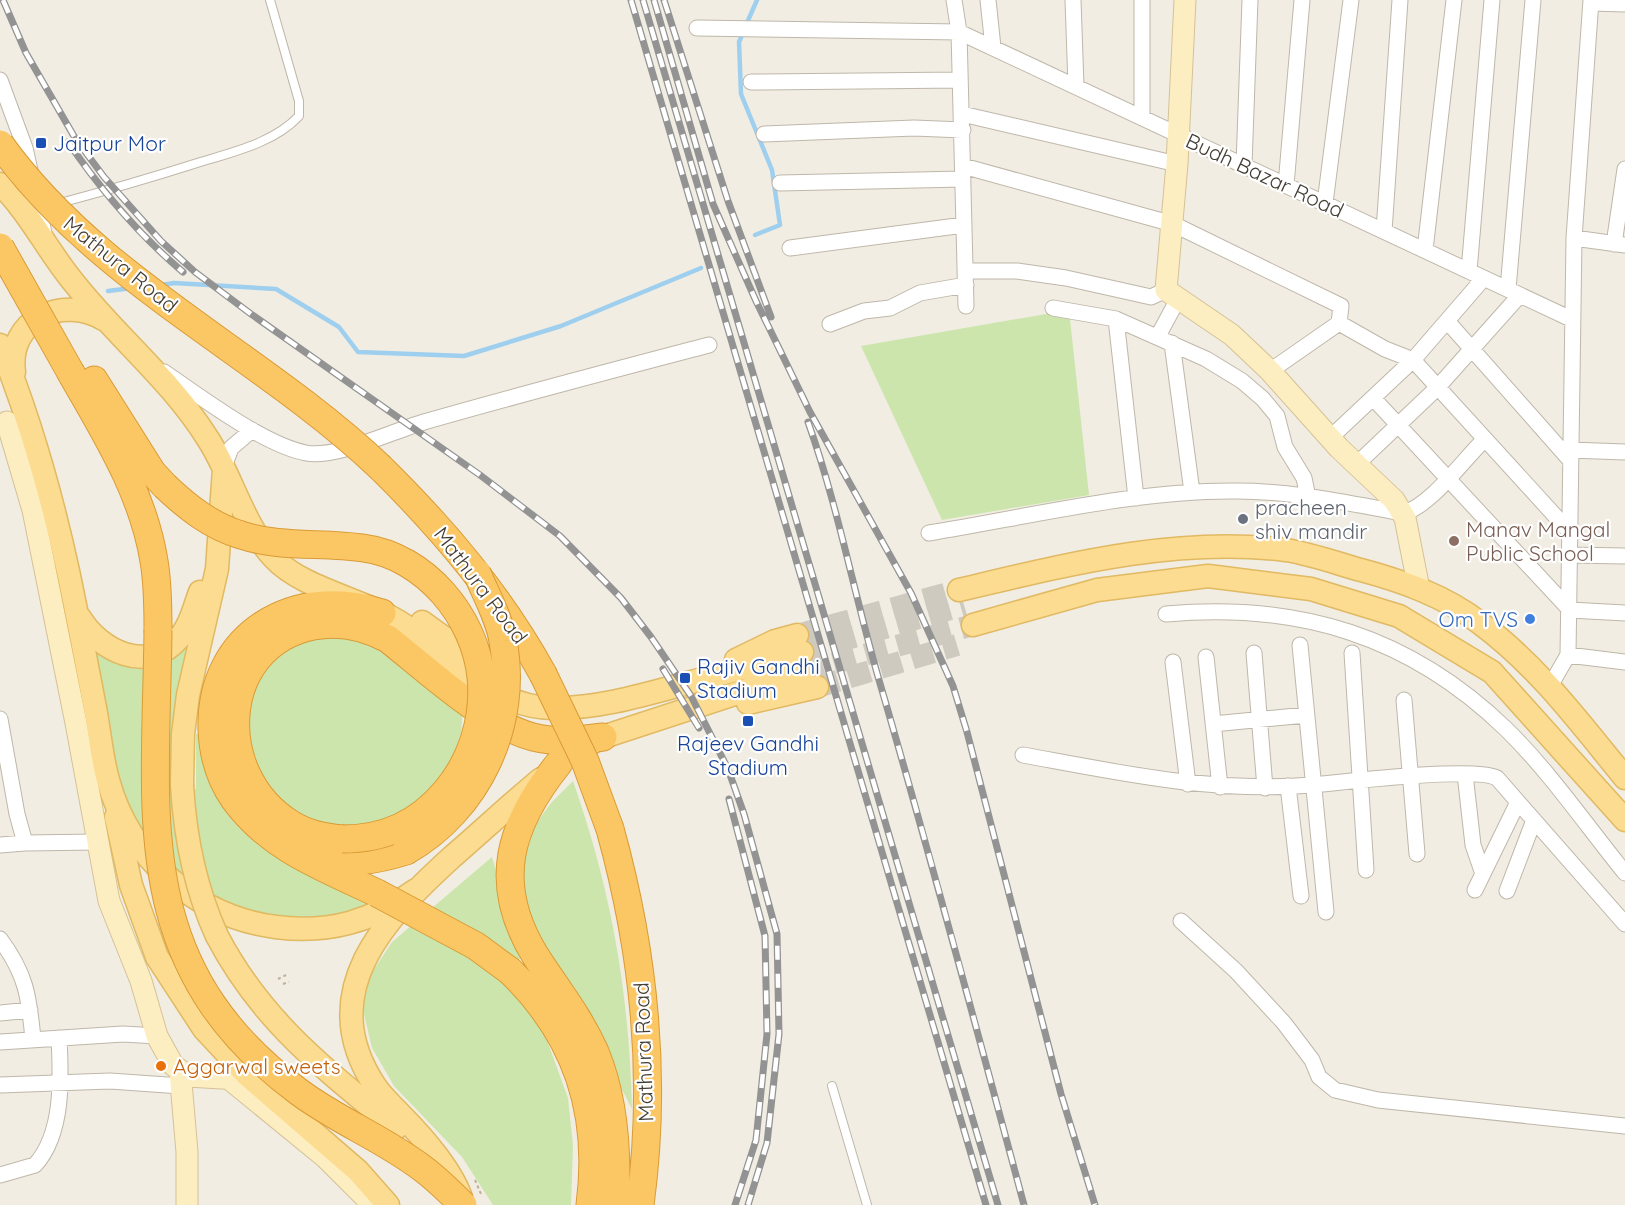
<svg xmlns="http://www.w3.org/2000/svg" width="1625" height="1205" font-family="Quicksand,sans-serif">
<rect width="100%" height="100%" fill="#f1ede3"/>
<path fill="#cce5ac" d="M1069,310L1089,495L942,520L861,346Z
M319,635L361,636L463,709L461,733L452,759L438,783L416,808L392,820L348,831L295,815L259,777L245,728L253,686L282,650Z
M188,648L171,744L170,788L196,789V734H202C205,750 206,768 211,784C235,852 317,876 376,903L348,915L298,921L224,904L172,868L142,831L129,808L119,778L95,650L163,661Z
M573,781C612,893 629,992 632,1109L592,1031L531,928L524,893L523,859L534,826L551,803Z
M492,857L522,957L501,977L544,1032L568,1098L573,1145L571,1205H493L462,1157L394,1086L372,1048L363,1010L367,980L392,942Z"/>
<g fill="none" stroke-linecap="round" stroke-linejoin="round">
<path stroke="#9fcfee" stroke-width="4.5" d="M746,25L757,0
M743,33L739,42L741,94L772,170L780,225L755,235
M161,285L174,283L276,289L339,327L358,352L464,356L561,326L701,268
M108,291L132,288"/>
<path stroke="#cecac0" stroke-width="22" stroke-dasharray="22 11" stroke-linecap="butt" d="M797,635L959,590
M802,652L964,605
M802,672L973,625
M817,687L957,645"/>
<g stroke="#bfb7a9" stroke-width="10">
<path id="lane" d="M60,203C105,191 150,178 194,164C229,153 273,144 299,116V101L270,0
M832,1086L867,1205"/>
</g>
<g stroke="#bfb7a9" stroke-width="17">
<path id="street" d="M954,0L959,32L966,306
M988,0L993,47
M1073,0L1076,86
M1591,3L1625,4
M697,28L959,32L1571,319
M0,80L25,148L44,233
M751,82L960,80
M962,114L1177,164
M1142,117V0
M764,134L914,128L963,130
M1244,165L1250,0
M963,166L1173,224L1341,306L1339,323
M780,183L963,179
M1286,185L1302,0
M1325,203L1351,0
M1384,231L1400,0
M1574,238L1625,245
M1614,244L1625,169
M790,248L964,225
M1425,250L1454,0
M965,271H1017L1066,278L1151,297L1166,290
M1469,271L1492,0
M1508,289L1533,0
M1053,308L1116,319L1206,359L1242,381L1263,399L1277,416L1285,447L1304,478L1308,497
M1116,319L1136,498
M1447,321L1570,460
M830,324L864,311L890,308L920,293L966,285
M1158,336L1178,299
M1172,343L1192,492
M1270,371L1339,323L1385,349L1413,360L1568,530
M164,372C201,397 264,445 306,453C335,459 393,431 424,422C518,395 614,370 709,345
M1373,398L1570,610L1625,613
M1330,438L1413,360L1484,278
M1570,450L1625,452
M1357,464L1437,388L1520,295
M224,467L231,448L252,430
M929,533C1027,517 1133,491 1231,491C1289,490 1347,503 1403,513C1430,507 1463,460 1484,440
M1568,555L1625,556
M1166,614C1298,602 1410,636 1506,729C1550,772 1586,825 1625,873
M1300,645L1326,912
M1254,653L1265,788
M1352,653L1366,870
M1568,655L1625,662
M1206,657L1220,787
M1173,662L1188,784
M1550,686L1568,655L1574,238L1591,0
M1404,700L1417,854
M0,719L17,814L25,843L96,842
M1213,724L1306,715
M1023,755C1121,773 1212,793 1312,785C1345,782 1475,766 1497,778L1625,924
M1465,774L1473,845L1483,874
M1288,786L1301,896
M0,845L25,843
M1475,890L1518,802
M1507,891L1534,820
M1181,921L1236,971L1284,1023L1312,1060L1319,1077L1335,1090L1378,1100L1625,1126
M0,939C26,974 29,996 33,1039
M0,1013L30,1010
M0,1042L123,1034L157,1036
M0,1085L110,1081L181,1086
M0,1175L35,1165C64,1133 61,1077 59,1038"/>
</g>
<g stroke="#d4c296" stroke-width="23">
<path id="secondary" d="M1185,0L1177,164L1166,290L1232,335L1270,371L1339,448L1394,500L1405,518L1419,589
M7,422L33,510L76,723L109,901L141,981L157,1036L173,1065L188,1076L221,1078L247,1075
M180,1071L187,1152V1205
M227,1077L325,1157L373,1205"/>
</g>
<g stroke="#e0b962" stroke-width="25">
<path id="primary" d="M0,184C30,213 48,252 75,284C118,338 171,380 208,439C232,476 243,525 274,558C302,589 367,600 404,625C450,657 491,707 552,708C600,709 650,693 695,681C731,671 766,662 802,652
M0,345C30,419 51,493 68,571C78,618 87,666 96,713C100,736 102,759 108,780C129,858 197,917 276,927C329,934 373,921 416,890
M14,372C7,319 64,294 105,320
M959,590C1065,565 1176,536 1286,550C1311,554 1336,563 1361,570C1402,581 1445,596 1480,623C1538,666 1580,723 1625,778
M80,618C100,651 148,675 179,638C190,626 194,608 200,592
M422,622L483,666
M973,625L1097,590L1208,576L1311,589L1399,616L1492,672L1625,820
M736,660L775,641L797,635
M748,703L817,687
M587,745L603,737L802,672
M182,785L183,734L188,695L217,569L224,469
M116,817L131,885L157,957L204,1029L247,1075L358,1171L388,1205
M217,936C262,1022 324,1068 396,1128
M462,1201C454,1173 423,1137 402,1116C393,1106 382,1097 375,1086C313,992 385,918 452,857C482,831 511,804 541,779"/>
</g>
<g stroke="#d99b35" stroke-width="29">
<path id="highway" d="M71,373C105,433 143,492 154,561C158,584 158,607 158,630
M94,380L152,472L165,486
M381,468C444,530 500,596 543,674
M559,763C509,825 491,883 535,955C556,988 579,1016 595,1052C615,1100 618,1153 615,1205
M610,829C644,951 657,1080 640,1205
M342,839C324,837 307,834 291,824C212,776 216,646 313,626C340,621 364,626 388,639C426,669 486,725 533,737C556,743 580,740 603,737
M317,856C346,866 377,860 406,851
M377,893C324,868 269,848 234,799C220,779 213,754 212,730C209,633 296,584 382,613
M510,971C577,1036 602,1113 590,1205"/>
</g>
<path stroke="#beb098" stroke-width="2" stroke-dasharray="3 3" stroke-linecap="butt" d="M278,979L286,975
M283,984L289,982
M475,1180L481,1194"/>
<use href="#lane" stroke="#fff" stroke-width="8"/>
<use href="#street" stroke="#fff" stroke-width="15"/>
<use href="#secondary" stroke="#fdeec1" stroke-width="21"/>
<use href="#primary" stroke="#fcdc91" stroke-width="22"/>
<use href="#highway" stroke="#fbc765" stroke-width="27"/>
<g stroke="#939393" stroke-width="7">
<path id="rail" d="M3,0L26,53L75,138L104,177L161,241L195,272L251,314L480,475L560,536L621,598L651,637L691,696L728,769L744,814L777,934L779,1034L767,1143L748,1205
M631,0L986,1205
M643,0L998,1205
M654,0L713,204L756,301L810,412L911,593L953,686L967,732L1061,1094L1095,1205
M664,0L728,201L771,317
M68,142C101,190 138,234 183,272
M808,422C838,506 854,594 879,680C930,854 977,1030 1024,1205
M663,669L699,728
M729,799L765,936L767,1034L756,1140L735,1205"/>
</g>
<use href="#rail" stroke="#fff" stroke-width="4.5" stroke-dasharray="14" stroke-linecap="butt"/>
<g stroke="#e0b962" stroke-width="25" stroke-linecap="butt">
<path id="primary-bridge" d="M182,785C185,837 195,888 217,936"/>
</g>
<g stroke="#d99b35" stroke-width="29" stroke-linecap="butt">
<path id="highway-bridge" d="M0,144C98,281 260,353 381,468
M0,247L71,373
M165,486C187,507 211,526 241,535C280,548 322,542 363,548C425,556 475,617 481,677C485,718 472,760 446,791C418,824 385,839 342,839
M158,630C156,817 129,966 299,1092C338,1121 384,1139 422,1168C437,1179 450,1192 463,1205
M543,674L585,761L610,829
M406,851C478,810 519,724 503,641C499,617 486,595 477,573
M377,893L476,946L510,971"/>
</g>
<use href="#primary-bridge" stroke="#fcdc91" stroke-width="22"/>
<use href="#highway-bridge" stroke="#fbc765" stroke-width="27"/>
</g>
<g fill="#1a4fb4" stroke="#fff" stroke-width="2">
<rect x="35" y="137" width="12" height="12" rx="3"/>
<rect x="679" y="672" width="12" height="12" rx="3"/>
<rect x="742" y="715" width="12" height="12" rx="3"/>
</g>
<circle fill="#6b7280" stroke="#fff" stroke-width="2" cx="1243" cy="519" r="6"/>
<circle fill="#8d6e63" stroke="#fff" stroke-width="2" cx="1454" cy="541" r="6"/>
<circle fill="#3f7fe0" stroke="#fff" stroke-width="2" cx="1530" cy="619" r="6"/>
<circle fill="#e8710a" stroke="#fff" stroke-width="2" cx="161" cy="1066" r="6"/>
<g text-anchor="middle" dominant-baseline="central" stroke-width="4.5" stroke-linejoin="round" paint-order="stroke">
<g font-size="21" fill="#164399" stroke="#fff" text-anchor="start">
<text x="53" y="143">Jaitpur Mor</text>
<text x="697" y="666">Rajiv Gandhi<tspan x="697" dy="24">Stadium</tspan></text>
<text x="748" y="743" text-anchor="middle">Rajeev Gandhi<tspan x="748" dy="24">Stadium</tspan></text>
</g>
<g font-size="21" fill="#433d34" stroke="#fff">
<text transform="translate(1265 175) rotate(25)">Budh Bazar Road</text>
<text transform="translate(121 264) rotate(39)">Mathura Road</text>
<text transform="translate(481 585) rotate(53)">Mathura Road</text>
<text transform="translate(643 1052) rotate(-92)">Mathura Road</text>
</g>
<g font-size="21" fill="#5b616d" stroke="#fff" text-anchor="start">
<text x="1255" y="507">pracheen<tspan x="1255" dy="24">shiv mandir</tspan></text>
</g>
<g font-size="21" fill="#785e54" stroke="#fff" text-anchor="start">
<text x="1466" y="529">Manav Mangal<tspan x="1466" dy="24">Public School</tspan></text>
</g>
<g font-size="21" fill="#366cbe" stroke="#fff" text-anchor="end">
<text x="1518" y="619">Om TVS</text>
</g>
<g font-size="21" fill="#c56008" stroke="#fff" text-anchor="start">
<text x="173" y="1066">Aggarwal sweets</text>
</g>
</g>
</svg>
